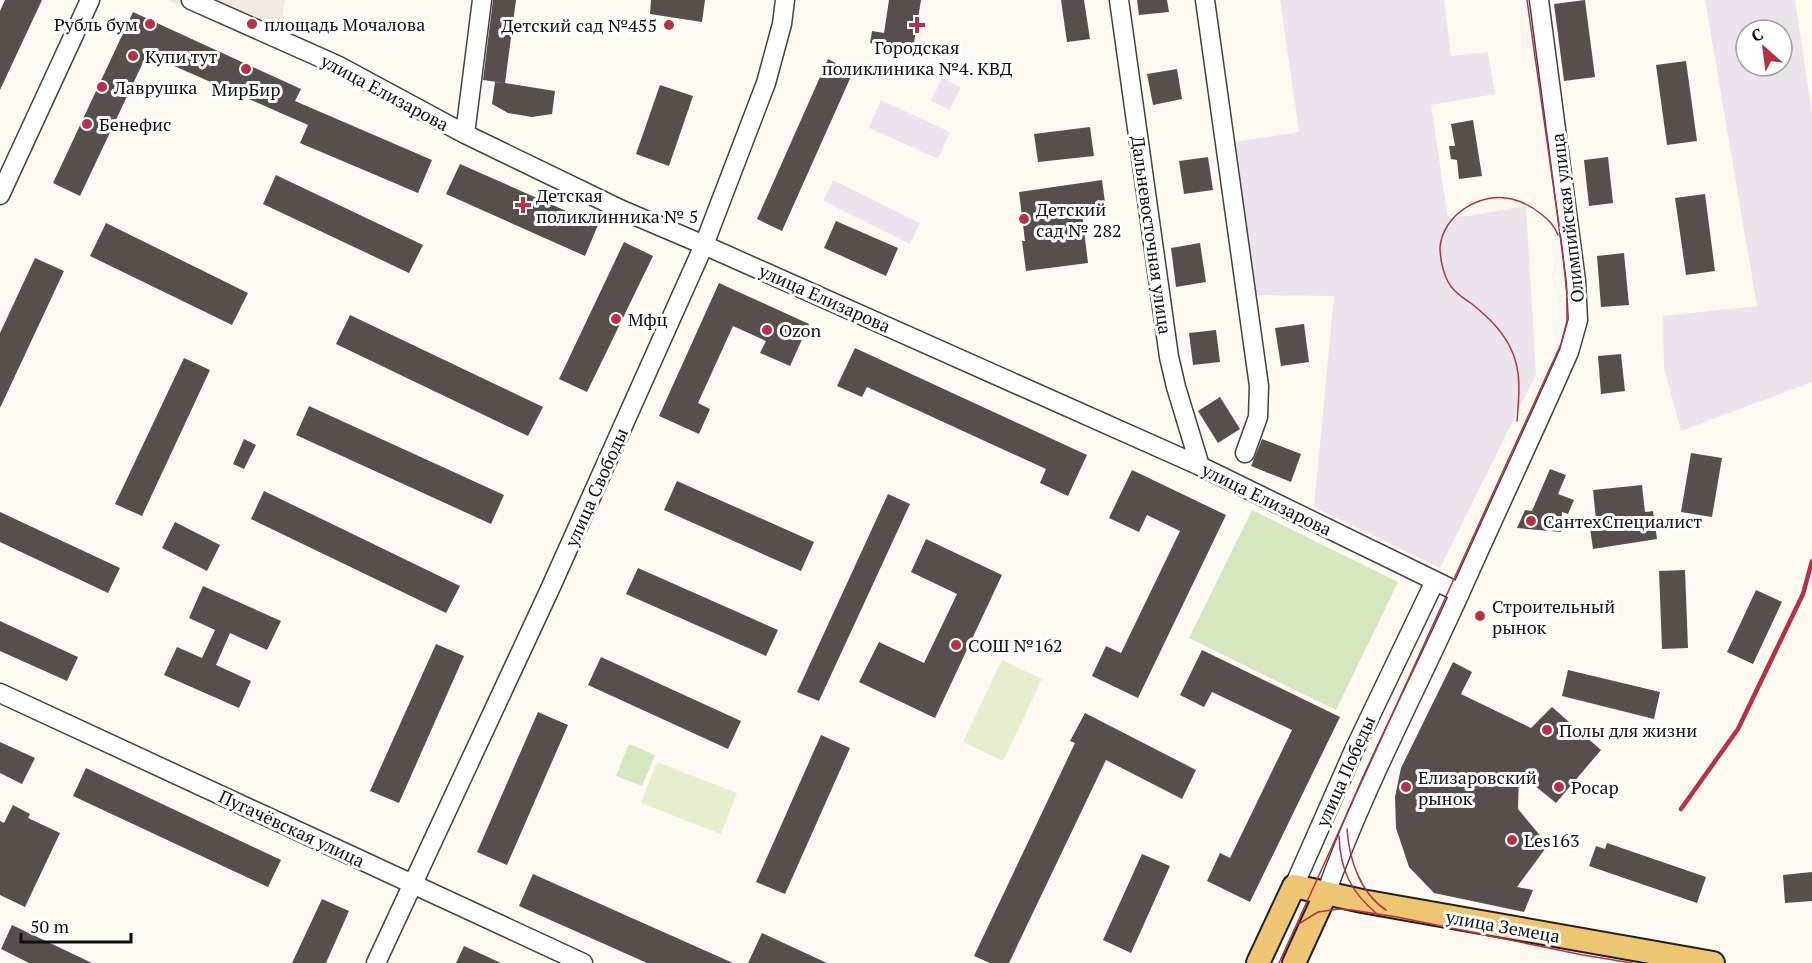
<svg xmlns="http://www.w3.org/2000/svg" width="1812" height="963" font-family="'PT Serif',serif">
<rect width="100%" height="100%" fill="#fefaf2"/>
<path fill="#ebe4ed" fill-rule="evenodd" d="M1280,0H1444L1451,56L1488,52L1495,94L1431,105L1448,219L1526,206L1536,374L1440,568L1314,507L1334,296L1252,295L1235,142L1299,132Z
M1705,0H1795L1812,113V382L1681,431L1664,368L1663,316L1757,306ZM1746,30H1782V66H1746Z
M942,78L961,87L950,110L931,101Z
M881,100L950,132L938,159L869,128Z
M833,180L920,223L910,244L823,201Z"/>
<path fill="#d6e6be" d="M1252,510L1398,582L1336,710L1189,638Z
M629,744L655,755L642,786L616,776Z"/>
<path fill="#e6eecf" d="M1002,660L1042,679L1003,761L963,742Z
M657,762L737,793L721,834L641,803Z"/>
<path fill="#eee9e1" d="M168,0H285L277,49Z"/>
<path fill="#574f4c" d="M5,0H42L0,90V11Z
M493,0H516L505,83L555,91L552,114L532,117L508,113L492,104L495,82L504,83L483,80Z
M651,0H705L702,22L650,14Z
M889,0H921L913,49L870,43L872,31L884,33Z
M1061,0H1084L1090,39L1067,42Z
M1137,0H1167L1169,12L1139,15Z
M1585,0L1595,77L1564,81L1554,4Z
M133,12L301,89L295,101L432,160L418,193L300,143L308,125L147,54L80,196L53,183Z
M828,59L853,72L782,231L757,219Z
M1686,61L1697,141L1667,145L1656,65Z
M1177,69L1182,99L1153,105L1147,74Z
M660,85L693,96L669,166L636,154Z
M1473,120L1482,176L1459,179L1457,160L1451,159L1449,146H1455L1451,124Z
M1090,127L1094,156L1038,162L1034,134Z
M1208,157L1213,190L1184,194L1179,161Z
M1608,157L1613,203L1589,206L1584,160Z
M460,164L598,225L585,256L446,194Z
M276,175L423,245L409,273L263,204Z
M1102,180L1106,210L1082,213L1088,263L1026,271L1022,241H1025L1019,192Z
M1705,194L1715,271L1686,275L1675,198Z
M836,221L898,248L886,276L824,248Z
M106,223L248,293L232,325L90,256Z
M624,242L653,256L587,392L559,379Z
M1200,243L1206,282L1176,287L1171,248Z
M1624,253L1629,305L1601,307L1597,256Z
M35,258L64,271L0,408V333Z
M719,283L809,324L790,366L760,353L766,341L733,326L698,403L710,409L699,434L659,416Z
M350,315L543,407L528,436L336,344Z
M1304,324L1309,362L1281,366L1275,328Z
M1216,330L1220,362L1193,365L1189,333Z
M855,348L1087,455L1068,496L1040,483L1046,469L867,387L862,397L837,386Z
M1621,354L1625,391L1601,394L1598,356Z
M184,358L210,370L142,516L115,504Z
M1220,397L1240,429L1218,443L1198,411Z
M309,406L504,495L491,524L296,435Z
M244,439L256,445L244,469L233,464Z
M1262,439L1301,454L1291,482L1251,466Z
M1691,453L1722,458L1712,517L1681,512Z
M1550,469L1566,475L1558,494L1574,500L1568,514L1562,512L1561,532L1517,528L1525,510L1532,511Z
M1132,470L1226,515L1138,698L1092,676L1106,646L1121,653L1180,531L1147,515L1139,532L1109,518Z
M677,481L814,542L801,571L664,510Z
M1642,485L1645,512L1653,511L1657,539L1593,549L1589,521L1596,520L1593,490Z
M264,491L460,586L446,613L251,519Z
M888,494L910,504L819,701L797,692Z
M0,512L120,568L108,593L0,542Z
M175,522L220,545L207,571L162,548Z
M926,539L1002,575L935,718L859,682L879,642L924,663L957,594L911,572Z
M638,568L778,630L766,656L626,594Z
M1685,570L1688,648L1662,649L1659,571Z
M203,586L281,621L267,650L230,633L216,665L251,681L239,708L164,675L177,647L202,658L215,630L189,618Z
M1756,590L1782,602L1753,664L1727,652Z
M0,621L78,657L67,681L0,651Z
M436,644L464,656L399,803L370,791Z
M1202,650L1340,717L1250,902L1207,881L1220,853L1230,858L1292,730L1212,692L1204,707L1180,695Z
M601,657L741,721L728,749L588,685Z
M1453,662L1472,672L1461,694L1531,728L1552,707L1601,750L1556,803L1519,773L1518,809L1548,845L1517,887L1533,890L1524,912L1434,893L1409,867L1396,828L1395,797L1401,768Z
M1568,670L1660,692L1654,719L1562,696Z
M538,712L568,725L507,865L477,852Z
M1085,713L1196,770L1182,799L1106,760L1009,963H990L974,956L1075,743L1070,741Z
M821,735L850,748L785,894L756,882Z
M0,742L35,758L22,784L0,773Z
M86,768L281,860L268,887L73,796Z
M13,805L30,814L28,818L60,833L25,907L0,895V821L4,823Z
M1607,843L1706,877L1697,903L1589,866L1596,846L1605,849Z
M1142,854L1170,866L1131,953L1103,940Z
M1812,872V901L1785,903L1783,875Z
M533,874L733,963H647L519,906Z
M322,899L349,911L326,963H292Z
M12,925L92,963H29L1,949Z
M762,933L827,963H748Z
M464,946L501,963H456Z"/>
<g fill="none" stroke-linecap="round" stroke-linejoin="round">
<g stroke="#424242" stroke-width="21">
<path id="minor" d="M191,0L337,65L465,134L622,210L704,245L1200,466L1460,593
M1119,0L1169,357L1176,387L1200,466
M1205,0L1259,386L1258,417L1245,453
M465,134L482,0
M0,195L90,0
M0,693L583,963
M1294,886L1354,750L1435,581
M1326,893C1363,790 1415,693 1460,593C1496,512 1534,432 1569,352L1578,320L1576,281L1539,0
M376,963L550,589L704,245L766,83L782,24L785,0"/>
</g>
<g stroke="#202020" stroke-width="26">
<path id="major" d="M1258,963L1294,886L1362,901L1713,963
M1294,963L1326,893"/>
</g>
<use href="#minor" stroke="#fff" stroke-width="18"/>
<use href="#major" stroke="#edc573" stroke-width="22"/>
<path stroke="#b43243" stroke-width="1.5" d="M1517,421C1519,397 1522,371 1511,349C1502,330 1488,317 1472,304C1466,300 1459,295 1454,290C1444,280 1440,260 1440,247C1443,214 1482,191 1512,199C1523,202 1533,207 1541,214C1549,220 1554,225 1558,235
M1347,829C1349,859 1360,893 1386,910
M1339,836C1340,870 1351,892 1377,914
M1297,925L1318,912L1339,909L1352,910L1397,917L1583,955L1632,963
M1279,963L1561,344L1567,321V295L1562,247L1527,0"/>
<path stroke="#b43243" stroke-width="4.5" d="M1681,809L1738,729L1803,594L1812,561"/>
</g>
<g fill="#b43243" stroke="#fff" stroke-width="2">
<circle cx="150" cy="24" r="6"/>
<circle cx="252" cy="24" r="6"/>
<circle cx="669" cy="25" r="6"/>
<path d="M914 16h6v6h6v6h-6v6h-6v-6h-6v-6h6z"/>
<circle cx="133" cy="56" r="6"/>
<circle cx="246" cy="69" r="6"/>
<circle cx="102" cy="87" r="6"/>
<circle cx="87" cy="124" r="6"/>
<path d="M520 196h6v6h6v6h-6v6h-6v-6h-6v-6h6z"/>
<circle cx="1024" cy="219" r="6"/>
<circle cx="616" cy="319" r="6"/>
<circle cx="767" cy="330" r="6"/>
<circle cx="1531" cy="521" r="6"/>
<circle cx="1480" cy="616" r="6"/>
<circle cx="956" cy="645" r="6"/>
<circle cx="1547" cy="730" r="6"/>
<circle cx="1406" cy="787" r="6"/>
<circle cx="1559" cy="787" r="6"/>
<circle cx="1512" cy="840" r="6"/>
</g>
<g text-anchor="middle" dominant-baseline="central" stroke-width="6" stroke-linejoin="round" paint-order="stroke">
<g font-size="18" fill="#0f0f0f" stroke="#fff" text-anchor="start">
<text x="138" y="24" text-anchor="end">Рубль бум</text>
<text x="264" y="24">площадь Мочалова</text>
<text x="657" y="25" text-anchor="end">Детский сад №455</text>
<text x="917" y="47" text-anchor="middle">Городская<tspan x="917" dy="21">поликлиника №4. КВД</tspan></text>
<text x="145" y="56">Купи тут</text>
<text x="114" y="87">Лаврушка</text>
<text x="246" y="89" text-anchor="middle">МирБир</text>
<text x="99" y="124">Бенефис</text>
<text x="536" y="195">Детская<tspan x="536" dy="21">поликлинника № 5</tspan></text>
<text x="1036" y="209">Детский<tspan x="1036" dy="21">сад № 282</tspan></text>
<text x="628" y="319">Мфц</text>
<text x="779" y="330">Ozon</text>
<text x="1543" y="521">СантехСпециалист</text>
<text x="1492" y="606">Строительный<tspan x="1492" dy="21">рынок</tspan></text>
<text x="968" y="645">СОШ №162</text>
<text x="1559" y="730">Полы для жизни</text>
<text x="1418" y="777">Елизаровский<tspan x="1418" dy="21">рынок</tspan></text>
<text x="1571" y="787">Росар</text>
<text x="1524" y="840">Les163</text>
</g>
<g font-size="18" fill="#0f0f0f" stroke="#fff">
<text transform="translate(385 92) rotate(28)">улица Елизарова</text>
<text transform="translate(1567 218) rotate(-97)">Олимпийская улица</text>
<text transform="translate(1152 235) rotate(82)">Дальневосточная улица</text>
<text transform="translate(825 298) rotate(24)">улица Елизарова</text>
<text transform="translate(596 487) rotate(-66)">улица Свободы</text>
<text transform="translate(1267 499) rotate(26)">улица Елизарова</text>
<text transform="translate(1345 771) rotate(-66)">улица Победы</text>
<text transform="translate(292 828) rotate(25)">Пугачёвская улица</text>
<text transform="translate(1503 926) rotate(10)">улица Земеца</text>
</g>
</g>
<g transform="translate(1764 48) rotate(332)"><circle r="28" fill="#ffffff" stroke="#9f9f9f" stroke-width="1.5"/>
<path d="M0-4.5L10 22L0 15L-10 22Z" fill="#b43243"/>
<text y="-9" font-size="16" font-weight="bold" text-anchor="middle" fill="#0f0f0f">С</text>
</g>
<path d="M21 933v9h110v-9" fill="none" stroke="#0f0f0f" stroke-width="3"/>
<text x="30" y="933" font-size="18" fill="#0f0f0f" stroke="#ffffff" stroke-width="4.5" paint-order="stroke">50 m</text>
</svg>
